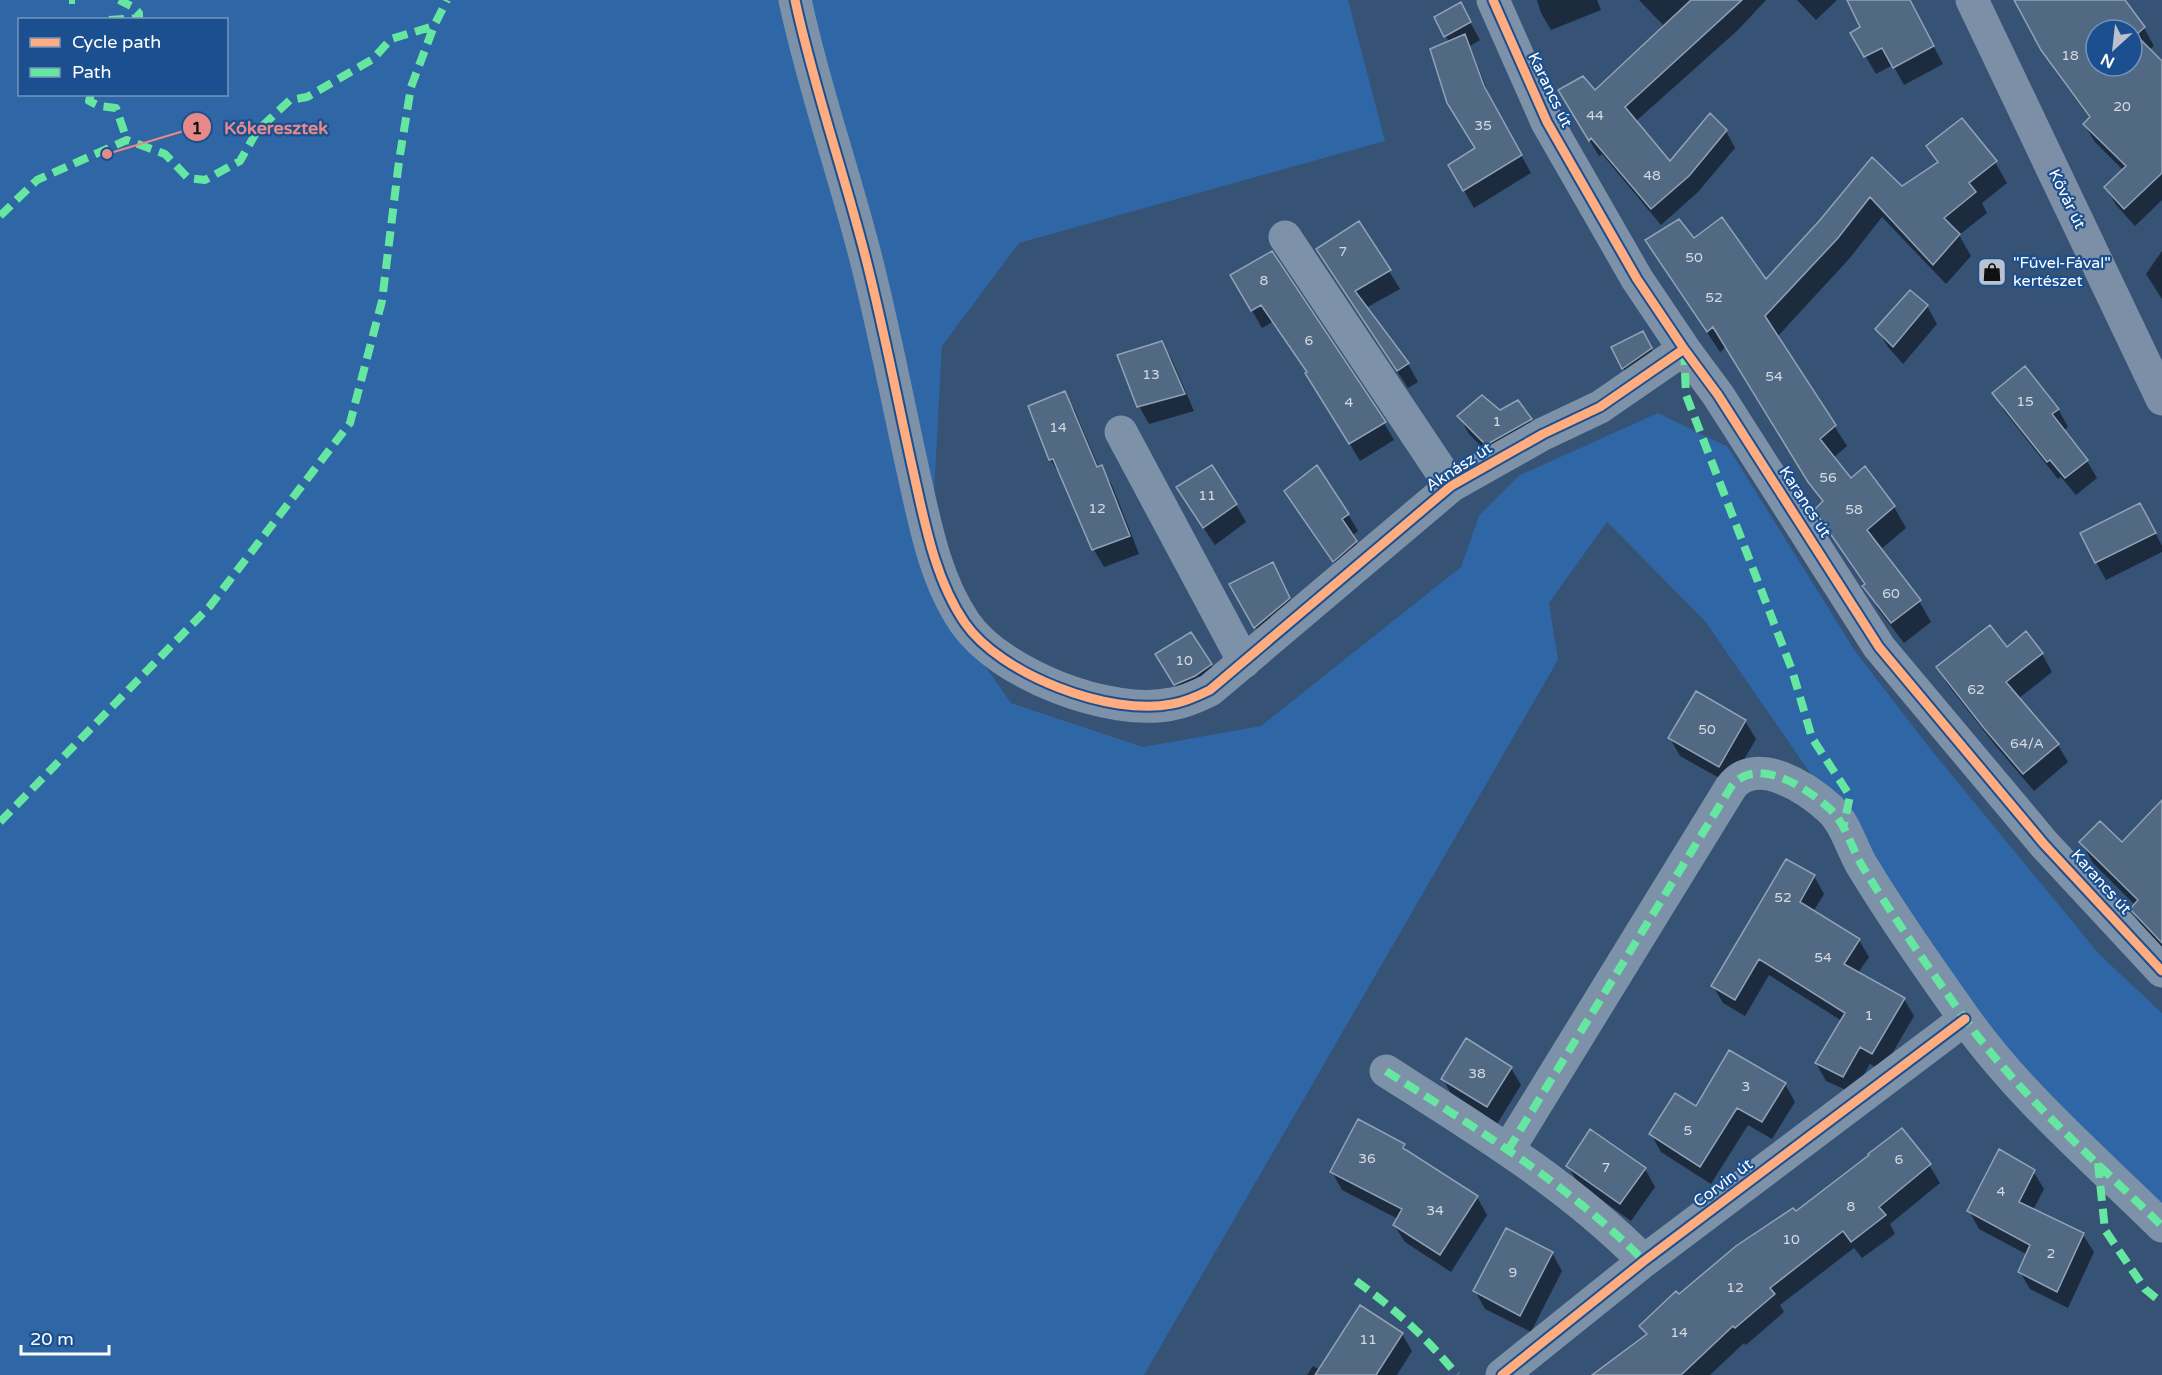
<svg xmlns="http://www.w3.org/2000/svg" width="2162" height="1375" font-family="'Varela Round',sans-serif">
<rect width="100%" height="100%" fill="#365274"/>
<path fill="#2f66a5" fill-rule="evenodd" d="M0,0H1348L1385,141L1019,243L942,346L929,585L1011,703L1143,747L1261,726L1461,567L1479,516L1520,475L1658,413L1728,447L1855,651L1932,751L2099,954L2162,1013V1226L2039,1104L1705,621L1607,522L1549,603L1558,660L1144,1375H0ZM20,20H226V94H20Z"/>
<path fill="#0007" d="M1537,0H1597L1601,10L1551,30L1541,13Z
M1639,0H1766L1738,30L1635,122L1670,163L1726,131L1735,148L1698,192L1661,225L1602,154L1599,156L1560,91L1595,92L1665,27Z
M1797,0H1837L1816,20Z
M1848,0H1909L1943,64L1904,85L1893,65L1876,74L1852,33L1862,28Z
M2015,0H2069L2096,33V66H2132V30H2100L2144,28L2154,46L2149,50L2162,63V200L2135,226L2116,205L2106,187L2123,170L2095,142L2084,124L2090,119L2053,68Z
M1436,17L1470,22L1480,40L1470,46L1493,105L1531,173L1474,208L1450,166L1476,149L1449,42Z
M1928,146L1995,162L2007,183L1982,203L1987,213L1959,235L1971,256L1946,284L1882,217L1849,259L1777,337L1847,446L1833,458L1851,480L1864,468L1894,507L1906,528L1880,550L1919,601L1931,622L1904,643L1878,609L1865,586L1828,531L1816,511L1823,503L1726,347L1720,352L1647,241L1693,240L1766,282L1821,221L1873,159L1902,188L1938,164Z
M1359,223L1400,289L1366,308L1408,364L1418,382L1408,388L1318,250Z
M2162,251V299L2146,274Z
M1232,275L1384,423L1394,440L1360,461L1308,373L1272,322L1262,328Z
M1927,306L1937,324L1903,364L1888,347L1877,329Z
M1642,333L1661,366L1633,386L1613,348Z
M1161,342L1172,360L1194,411L1149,424L1139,406Z
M1064,393L1075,411L1099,468L1101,467L1112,485L1139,554L1104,567L1094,550L1062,477H1061L1050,459Z
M1994,393L2058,409L2068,427L2063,431L2087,461L2097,478L2076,495L2061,477L2058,479L2004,411Z
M1500,411L1530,420L1540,437L1497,462L1469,434L1459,416Z
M1286,492L1348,514L1358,531L1352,536L1366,558L1343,577Z
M1188,505H1236L1246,522L1215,545Z
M2150,522L2162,546V552L2106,580L2096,562Z
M1282,581L1299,616L1266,645L1231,585Z
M2026,633L2042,654L2052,672L2018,699L2058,745L2068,762L2034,791L1995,745L1948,685L1938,667L2006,649Z
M1157,654L1211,665L1221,682L1185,702Z
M1745,721L1756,739L1730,784L1680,756L1670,738Z
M2162,817V950L2144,930L2131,909L2135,905L2093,863L2081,842L2122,844Z
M1787,861L1814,876L1824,894L1813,912L1859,940L1869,957L1858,973L1904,999L1914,1016L1882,1071L1870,1064L1853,1093L1826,1081L1816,1063L1842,1021L1769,975L1745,1016L1723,1003L1713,986Z
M1511,1068L1521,1085L1497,1124L1453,1097L1443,1079Z
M1785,1084L1795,1102L1772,1139L1748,1125L1711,1184L1661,1152L1651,1134L1696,1108Z
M1404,1145L1409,1154L1477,1197L1487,1215L1451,1272L1405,1242L1394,1225L1398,1219L1342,1190L1332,1172Z
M1929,1165L1940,1183L1890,1224L1895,1234L1862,1258L1854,1248L1780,1305L1784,1312L1746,1345L1744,1343L1710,1375H1595L1647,1336L1641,1326L1679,1296L1796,1213Z
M1568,1166L1645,1169L1655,1187L1631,1221L1578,1183Z
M2033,1171L2044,1189L2033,1210L2083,1235L2094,1252L2068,1308L2030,1289L2020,1272L2028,1255L1979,1229L1969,1211Z
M1552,1253L1562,1271L1531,1332L1485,1309L1475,1291Z
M1402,1334L1412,1351L1397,1375H1307L1313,1366L1320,1370Z"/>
<path fill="#526984" stroke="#92a2b6" stroke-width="1.5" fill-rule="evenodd" d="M1691,0H1742L1625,107L1670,161L1710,113L1727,130L1689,176L1651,209L1591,138L1589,141L1558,90L1583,76L1595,90Z
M1847,0H1910L1934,46L1893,68L1882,48L1864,57L1850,33L1860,27Z
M2014,0H2125L2145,27L2136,35L2162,61V173L2124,209L2104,187L2126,166L2083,124L2090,117L2041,50ZM2096,30H2132V66H2096Z
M1461,2L1471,22L1444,37L1434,17Z
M1465,34L1484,86L1522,155L1463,191L1448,165L1475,148L1447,103L1430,49Z
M1962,118L1997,161L1969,183L1976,192L1944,218L1960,234L1933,265L1870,197L1838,238L1765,316L1836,425L1820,439L1851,478L1865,466L1895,506L1867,530L1921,600L1891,623L1864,588L1862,586L1865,584L1814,510L1823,501L1808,482L1713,327L1707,332L1645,240L1679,219L1694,238L1722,217L1766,279L1820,220L1872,157L1902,186L1938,162L1926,146Z
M1359,221L1391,270L1355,291L1409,363L1397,371L1316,249Z
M1272,251L1386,422L1349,444L1305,373L1307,372L1261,305L1251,311L1230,275Z
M1910,290L1928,305L1893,347L1875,329Z
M1643,331L1652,348L1622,369L1611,347Z
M1162,341L1185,394L1137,407L1117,355Z
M2025,366L2059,409L2052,414L2088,460L2065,478L2050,460L2047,462L1992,393Z
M1065,391L1097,467L1102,465L1130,536L1092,550L1053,459L1049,460L1028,406Z
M1482,395L1500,410L1518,400L1532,419L1486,445L1457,416Z
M1212,465L1237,504L1203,528L1176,487Z
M1317,465L1349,514L1342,519L1357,541L1333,562L1284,491Z
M2140,503L2156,533L2095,563L2080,533Z
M1273,562L1290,598L1254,628L1229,584Z
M1990,625L2007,647L2026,631L2043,653L2006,682L2059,744L2023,774L1983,727L1936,667Z
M1191,632L1212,664L1195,676L1174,685L1155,654Z
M1696,691L1746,720L1719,767L1668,738Z
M2162,800V943L2130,909L2138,900L2079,842L2100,821L2122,842Z
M1786,859L1815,875L1800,902L1860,939L1844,964L1905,998L1872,1054L1860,1047L1843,1077L1815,1063L1845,1013L1759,959L1735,1000L1711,986Z
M1466,1038L1512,1067L1487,1107L1441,1079Z
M1729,1050L1786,1083L1762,1122L1737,1108L1700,1167L1649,1134L1675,1093L1696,1106Z
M1358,1119L1405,1144L1403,1148L1478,1196L1440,1255L1393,1225L1402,1209L1330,1172Z
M1902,1128L1931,1164L1879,1207L1886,1215L1851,1242L1843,1231L1770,1288L1775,1294L1735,1328L1733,1326L1681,1375H1592L1647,1334L1639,1326L1676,1291L1679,1294L1736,1246L1793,1208L1796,1211L1869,1155L1868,1154Z
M1590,1129L1646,1168L1620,1204L1566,1166Z
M1999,1149L2035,1170L2019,1202L2084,1233L2057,1292L2018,1272L2030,1245L1967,1211Z
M1506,1228L1553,1252L1520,1316L1473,1291Z
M1360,1305L1403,1333L1376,1375H1315Z"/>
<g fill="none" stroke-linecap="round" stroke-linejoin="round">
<path stroke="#7d92a8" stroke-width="33" d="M795,0C814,89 845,175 867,263C884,330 897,398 912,466C924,519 934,578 965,623C1000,674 1110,717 1172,704C1185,702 1198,696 1210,690L1451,486L1543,434L1600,407L1684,349
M1493,0L1547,122L1637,279L1684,349L1718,395L1879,647L2044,844L2162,971
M1285,237L1451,486
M1121,432L1244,662
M1386,1071C1477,1129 1568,1184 1644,1261
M1508,1150L1731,787C1756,754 1807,788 1830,809C1845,823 1851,846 1861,864C1893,917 1929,968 1965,1019C2019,1095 2095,1160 2162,1226
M1502,1375L1644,1261L1965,1019"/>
<path stroke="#7d8ea7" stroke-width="33" d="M1972,0L2162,399"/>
<path stroke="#66e7a1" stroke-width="8" stroke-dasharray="15 8" stroke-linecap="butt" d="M69,0H75
M109,20L139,18V13L133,7L119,0
M91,94L89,101L99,106L116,108L127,140
M0,216L37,180L127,140L165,154L188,178L205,180L240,161L257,131L290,100L307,97L373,59L391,39L434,26
M1684,350L1686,395L1792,670L1812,738L1850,796L1843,829
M0,822L210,606L350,423L382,301L399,161L411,87L434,26L447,0
M1386,1071C1477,1129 1568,1184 1644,1261
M1508,1150L1731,787C1756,754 1807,788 1830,809C1845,823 1851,846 1861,864C1893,917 1929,968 1965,1019C2019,1095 2095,1160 2162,1226
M2098,1163L2105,1230L2145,1289L2162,1303
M1356,1281C1394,1308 1427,1338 1457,1375"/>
<g stroke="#1b4f8f" stroke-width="13">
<path id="cycleway" d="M795,0C814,89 845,175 867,263C884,330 897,398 912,466C924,519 934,578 965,623C1000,674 1110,717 1172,704C1185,702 1198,696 1210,690L1451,486L1543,434L1600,407L1684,349
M1493,0L1547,122L1637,279L1684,349L1718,395L1879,647L2044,844L2162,971
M1502,1375L1644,1261L1965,1019"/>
</g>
<use href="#cycleway" stroke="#ffac80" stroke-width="9"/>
</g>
<defs>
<g id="shop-square" transform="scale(1.5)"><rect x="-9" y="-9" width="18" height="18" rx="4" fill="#b9c2ce" stroke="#1b4f8f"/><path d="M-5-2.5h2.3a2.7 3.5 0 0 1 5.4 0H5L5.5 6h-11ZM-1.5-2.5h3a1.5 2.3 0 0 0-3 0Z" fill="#111"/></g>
</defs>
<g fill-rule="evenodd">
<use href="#shop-square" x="1992" y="272"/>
</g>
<g text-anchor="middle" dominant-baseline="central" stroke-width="4.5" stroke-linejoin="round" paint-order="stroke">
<g font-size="14" fill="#d4dae0">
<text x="2070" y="55">18</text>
<text x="2122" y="106">20</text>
<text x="1595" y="115">44</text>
<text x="1483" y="125">35</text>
<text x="1652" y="175">48</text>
<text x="1343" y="251">7</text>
<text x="1694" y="257">50</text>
<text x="1264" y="280">8</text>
<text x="1714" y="297">52</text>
<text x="1309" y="340">6</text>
<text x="1151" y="374">13</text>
<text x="1774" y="376">54</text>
<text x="2025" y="401">15</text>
<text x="1349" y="402">4</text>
<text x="1497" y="421">1</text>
<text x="1058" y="427">14</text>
<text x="1828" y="477">56</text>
<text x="1207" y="495">11</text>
<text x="1097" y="508">12</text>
<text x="1854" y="509">58</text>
<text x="1891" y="593">60</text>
<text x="1184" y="660">10</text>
<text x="1976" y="689">62</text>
<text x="1707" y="729">50</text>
<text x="2027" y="743">64/A</text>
<text x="1783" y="897">52</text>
<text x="1823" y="957">54</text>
<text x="1869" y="1015">1</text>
<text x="1477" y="1073">38</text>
<text x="1746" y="1086">3</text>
<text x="1688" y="1130">5</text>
<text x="1367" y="1158">36</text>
<text x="1899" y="1159">6</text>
<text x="1606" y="1167">7</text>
<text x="2001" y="1191">4</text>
<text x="1851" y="1206">8</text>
<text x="1435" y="1210">34</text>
<text x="1791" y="1239">10</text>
<text x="2051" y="1253">2</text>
<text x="1513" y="1272">9</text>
<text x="1735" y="1287">12</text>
<text x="1679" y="1332">14</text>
<text x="1368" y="1339">11</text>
</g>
<g font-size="16" fill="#fff" stroke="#1b4f8f">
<text transform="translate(1550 90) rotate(64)">Karancs út</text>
<text transform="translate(2067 199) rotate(64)">Kővár út</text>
<text transform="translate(1459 467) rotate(-33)">Aknász út</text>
<text transform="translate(1805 502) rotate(57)">Karancs út</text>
<text transform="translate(2101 882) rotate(48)">Karancs út</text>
<text transform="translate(1723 1183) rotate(-37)">Corvin út</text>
</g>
<g font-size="16" fill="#fff" stroke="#1b4f8f" text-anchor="start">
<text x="2013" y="263">"Fűvel-Fával"<tspan x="2013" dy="18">kertészet</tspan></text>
</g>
</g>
<path fill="none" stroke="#e88989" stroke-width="2" d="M107 154L197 127"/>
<g fill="#e88989" stroke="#1b4f8f" stroke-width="2">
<circle cx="107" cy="154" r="6"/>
<circle cx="197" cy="127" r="15"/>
</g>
<g font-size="18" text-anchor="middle" font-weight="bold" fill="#111">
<text x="197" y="134">1</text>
</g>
<g font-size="18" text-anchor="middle" font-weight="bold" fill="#e88989" stroke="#1b4f8f" stroke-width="4.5" stroke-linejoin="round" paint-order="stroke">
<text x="276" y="134">Kőkeresztek</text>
</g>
<rect x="18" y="18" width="210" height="78" fill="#1b4f8f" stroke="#7695bc" stroke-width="1.5"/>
<rect x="30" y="38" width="30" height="9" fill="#ffac80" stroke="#7695bc" stroke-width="1.5"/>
<text x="72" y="48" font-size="18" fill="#ffffff">Cycle path</text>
<rect x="30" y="68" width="30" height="9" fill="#66e7a1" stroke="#7695bc" stroke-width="1.5"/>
<text x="72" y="78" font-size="18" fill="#ffffff">Path</text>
<g transform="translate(2114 48) rotate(207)"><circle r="28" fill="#1b4f8f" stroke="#7695bc" stroke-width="1.5"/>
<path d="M0-4.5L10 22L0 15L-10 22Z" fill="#b9c2ce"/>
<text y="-9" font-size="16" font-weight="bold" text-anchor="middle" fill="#ffffff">N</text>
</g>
<path d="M21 1345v9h88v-9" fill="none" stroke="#ffffff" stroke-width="3"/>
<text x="30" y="1345" font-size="18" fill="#ffffff" stroke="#1b4f8f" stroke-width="4.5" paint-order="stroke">20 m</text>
</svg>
